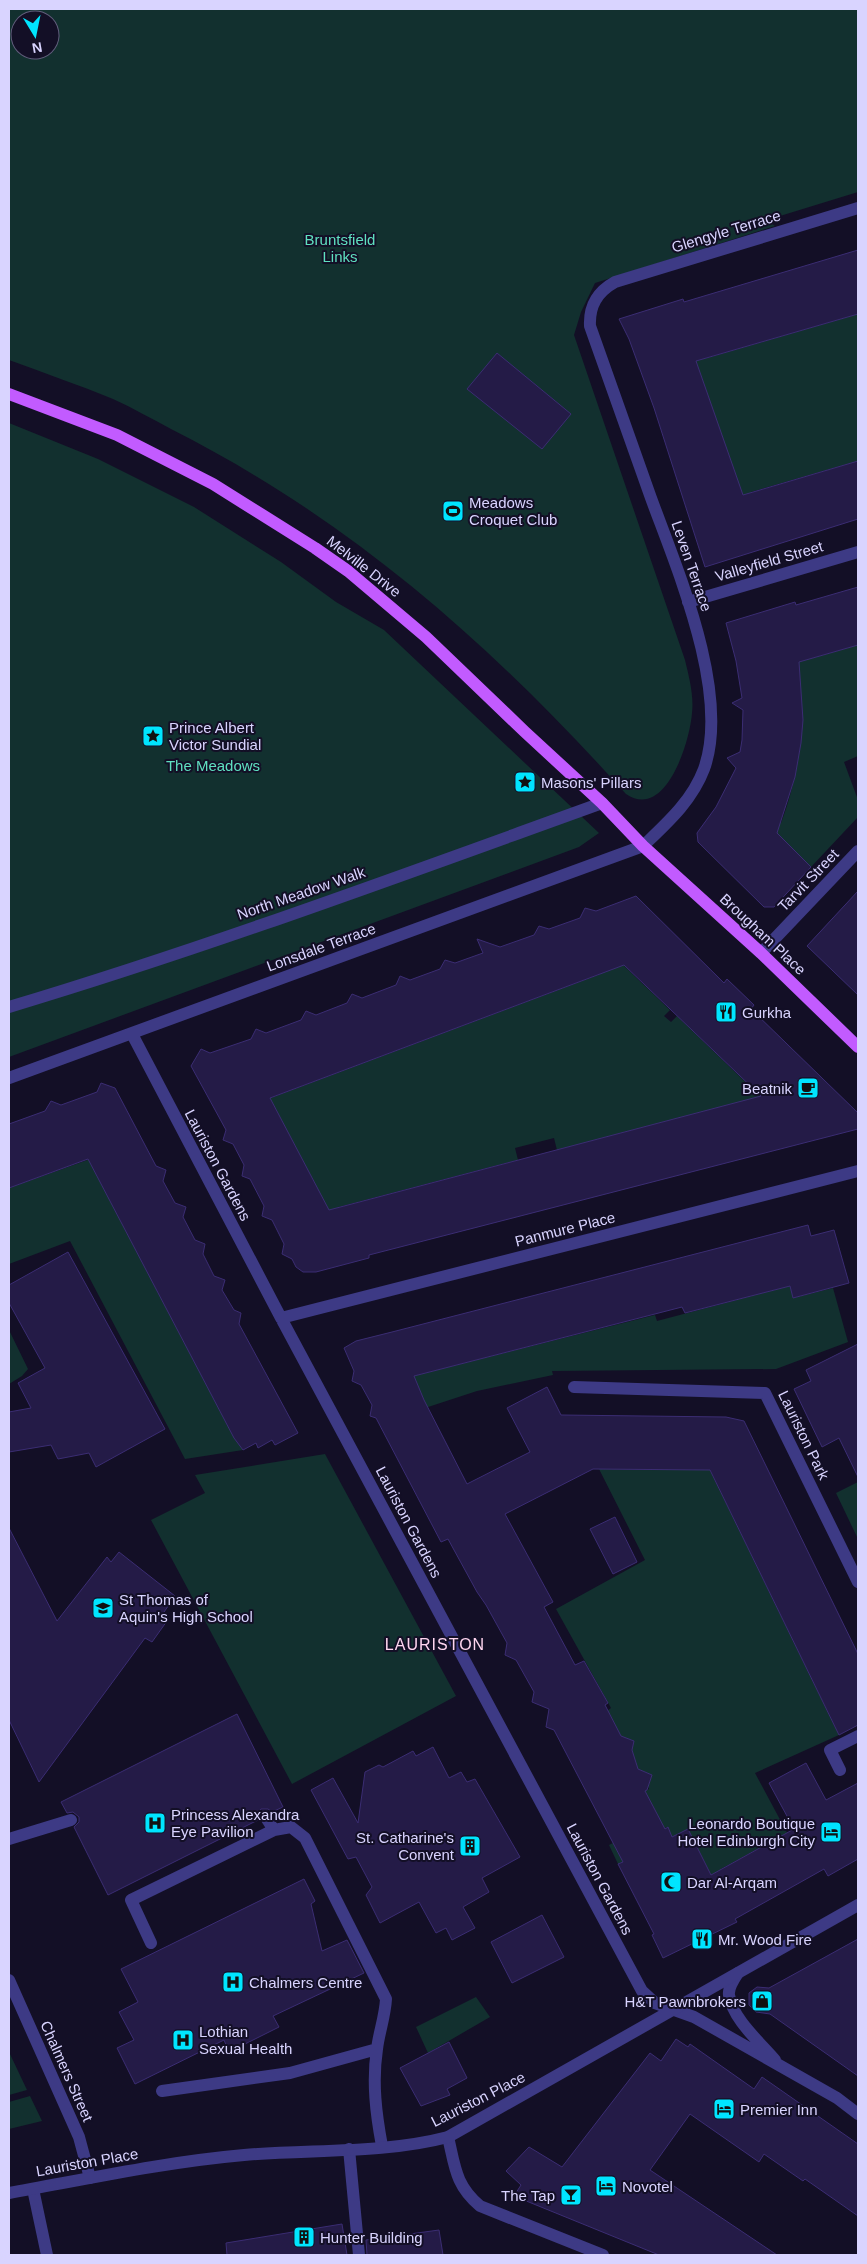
<svg xmlns="http://www.w3.org/2000/svg" width="867" height="2264" font-family="Arial,sans-serif">
<rect width="100%" height="100%" fill="#130f26"/>
<path fill="#12302f" fill-rule="evenodd" d="M9,9H858V192L767,220L775,226L595,283L581,312L574,335L685,660C689,677 694,695 692,713C690,741 666,821 626,794C492,645 351,520 171,429C152,419 133,408 113,399C79,385 44,373 9,360ZM20,20H50V50H20Z
M858,314V461L751,492L747,499L740,501V488L692,350L707,358Z
M9,423L98,459L194,507L281,562L336,602L384,630L599,833L579,847L9,1057Z
M858,645V756L844,762L858,800V817L811,867L781,837L774,836L765,823H781C802,767 805,718 798,659L813,658Z
M621,963L670,1010L664,1016L671,1022L677,1016L762,1098L759,1111L736,1103L557,1150L554,1138L515,1148L518,1160L339,1207L327,1216L313,1180L273,1104L260,1102L598,975Z
M96,1157L236,1439L243,1450L185,1459L70,1241L9,1264V1188Z
M790,1286L793,1298L833,1288L848,1342L776,1369L552,1371L553,1375L477,1391L425,1408L413,1376L655,1315L657,1321Z
M9,1330L28,1369L22,1376L9,1384Z
M325,1454L456,1696L292,1784L151,1520L205,1493L195,1475Z
M706,1462L839,1735L755,1773L807,1870L776,1839L721,1869L737,1902L724,1900L688,1829L672,1837L667,1827L630,1846L634,1856L618,1864L609,1845L613,1843L611,1838L645,1791L649,1789L648,1786L650,1779L647,1773L639,1770L607,1711L611,1708L556,1609L645,1560L599,1469L694,1470Z
M858,1482V1539L836,1493Z
M476,1997L490,2017L428,2053L416,2027Z
M9,2052L27,2090L9,2095Z
M30,2096L42,2121L9,2129V2102Z"/>
<path fill="#241b47" stroke="#3b2d73" fill-rule="evenodd" d="M858,250V314L696,361L743,495L858,461V519L705,567L654,408L629,339L619,319L683,299L684,302Z
M497,353L571,414L542,449L467,389Z
M858,587V645L799,662L803,720L801,743L795,777L777,833L811,867L774,907H764L698,842L697,833L716,807L736,768L727,758L740,752L742,740L743,710L732,703L742,698L736,661L726,623L795,602L796,605Z
M858,891V995L807,946Z
M636,896L724,983L727,979L754,1005L751,1009L858,1113V1129L369,1255V1258L316,1272H303L296,1267L292,1259L282,1254L284,1244L272,1220L262,1216L264,1206L250,1179L242,1176L244,1165L233,1144L223,1140L226,1130L191,1066L201,1049L210,1053L251,1039L256,1029L266,1033L301,1020L306,1011L316,1015L347,1003L352,994L362,998L396,985L400,976L410,980L440,969L445,960L455,963L483,953L477,939L500,947L534,935L539,926L549,929L580,918L585,908L596,911ZM624,965L761,1096L329,1210L270,1098Z
M101,1083L115,1088L156,1166L166,1170L163,1181L175,1203L186,1207L183,1217L195,1240L205,1244L203,1254L214,1276L225,1280L222,1290L234,1310L241,1313L239,1324L298,1433L275,1445L272,1440L258,1448L256,1443L243,1450L234,1438L88,1159L9,1188V1124L45,1111L51,1101L61,1105L97,1092Z
M808,1225L811,1236L834,1230L849,1283L793,1298L790,1286L685,1313L682,1307L414,1376L424,1400L467,1484L530,1452L507,1408L547,1387L561,1415L726,1417L744,1421L858,1654V1725L839,1735L710,1470L593,1469L505,1514L553,1602L544,1607L575,1665L584,1661L608,1703L605,1705L621,1736L634,1741L632,1750L638,1769L652,1775L647,1790L645,1791L665,1829L668,1827L672,1837L688,1829L711,1875L794,1829L769,1783L806,1763L826,1800L858,1783V1859L828,1876L824,1869L735,1919L737,1922L663,1958L652,1935L654,1934L618,1864L623,1862L554,1730L546,1727L549,1709L532,1702L534,1692L516,1660L505,1655L507,1643L486,1605L477,1592L448,1539L441,1542L376,1418L370,1416L372,1405L361,1385L352,1381L354,1371L344,1348L356,1341L392,1332Z
M68,1252L165,1429L96,1467L89,1453L58,1459L51,1445L9,1452V1412L31,1408L18,1383L45,1368L9,1303V1285Z
M858,1344V1477L839,1438L822,1447L794,1389L811,1381L806,1370Z
M615,1517L637,1562L613,1574L590,1529Z
M9,1528L57,1621L107,1557L111,1562L119,1552L175,1596L162,1615L167,1621L152,1642L145,1638L39,1782L9,1720Z
M237,1714L283,1807L272,1812L268,1809H261L258,1813V1820L108,1895L74,1827L79,1822V1817L73,1812L67,1813L61,1802Z
M433,1747L449,1778L461,1772L467,1782L475,1779L520,1857L482,1878L489,1892L463,1907L475,1928L452,1940L446,1928L436,1933L419,1902L380,1923L366,1895L372,1887L356,1857L348,1859L311,1790L333,1778L358,1823L365,1772L379,1765L383,1767L413,1751L416,1756Z
M304,1879L315,1901L311,1904L322,1951L347,1940L364,1973L273,2016L279,2027L229,2052L224,2040L135,2084L117,2048L134,2040L119,2012L138,2002L121,1969Z
M542,1915L564,1957L512,1983L491,1942Z
M858,1939V2076L770,2014L756,2012L749,2005V1993L757,1987L769,1988Z
M676,2039L688,2047L690,2044L754,2089L762,2077L858,2144V2216L805,2179L803,2181L764,2154L759,2162L690,2114L650,2170L777,2255H659L514,2196L521,2185L506,2171L529,2147L562,2167L650,2053L661,2061Z
M449,2042L467,2078L447,2089L450,2095L421,2106L400,2068Z
M342,2224L347,2255H227L226,2243Z
M439,2230L443,2255H367L366,2240Z"/>
<g fill="none" stroke-linecap="round" stroke-linejoin="round">
<path stroke="#3d3a85" stroke-width="12" d="M840,1770L830,1750L858,1736
M265,1816L274,1830
M9,1839L71,1820
M151,1943L131,1900L274,1830L291,1827L305,1838L386,1999C385,2017 379,2032 377,2049C372,2082 376,2114 382,2146
M162,2091L290,2073L377,2049
M349,2149L359,2255"/>
<path stroke="#3d3a85" stroke-width="12" d="M9,1007C209,947 405,874 602,803"/>
<path stroke="#3d3a85" stroke-width="12" d="M688,602L858,552
M761,953L858,851
M132,1034L281,1318L642,1991L655,2003L694,2017L837,2098L858,2114
M9,1078L643,846C667,823 692,801 704,769C731,694 677,569 651,498C631,440 610,383 590,326C589,306 597,292 615,282L858,208
M281,1318L858,1171
M574,1387L765,1393L858,1582
M738,1973C734,1979 728,1988 729,1995C733,2020 760,2042 775,2060
M9,1980L79,2137L90,2178
M448,2137C455,2166 455,2185 480,2206L603,2255
M33,2189L47,2255"/>
<path stroke="#3d3a85" stroke-width="12" d="M9,2193C87,2179 165,2162 244,2155C311,2149 383,2154 448,2137L858,1905"/>
<path stroke="#c25bff" stroke-width="12" d="M9,394L117,435L213,484L315,548L348,571L426,637L525,732L602,803L643,846L761,953L858,1047"/>
</g>
<defs>
<g id="stadium-square" transform="scale(1.125)"><rect x="-9" y="-9" width="18" height="18" rx="4" fill="#00e5ff" stroke="#130f26"/><path d="M0-5a6.5 5 0 1 0 0 10a6.5 5 0 1 0 0-10ZM-3.5-1.8h7v3.6h-7Z" fill="#111"/></g>
<g id="sight-square" transform="scale(1.125)"><rect x="-9" y="-9" width="18" height="18" rx="4" fill="#00e5ff" stroke="#130f26"/><path d="M0-6L1.8-2.2L6-1.7L2.9 1.2L3.7 5.4L0 3.3L-3.7 5.4L-2.9 1.2L-6-1.7L-1.8-2.2Z" fill="#111"/></g>
<g id="restaurant-square" transform="scale(1.125)"><rect x="-9" y="-9" width="18" height="18" rx="4" fill="#00e5ff" stroke="#130f26"/><path d="M-5-6h1v4h1v-4h1v4h1v-4h1v5L-1.5 .5V6h-2V.5L-5-1ZM5-6V6H3V1.5H1.5Q1.5-4 5-6Z" fill="#111"/></g>
<g id="cafe-square" transform="scale(1.125)"><rect x="-9" y="-9" width="18" height="18" rx="4" fill="#00e5ff" stroke="#130f26"/><path d="M-5.5-4.5H6V0H3Q3 3.5 0 3.5H-2.5Q-5.5 3.5-5.5 0ZM3-3.2v2h1.7v-2ZM-6 4.5H4V6H-6Z" fill="#111"/></g>
<g id="school-square" transform="scale(1.125)"><rect x="-9" y="-9" width="18" height="18" rx="4" fill="#00e5ff" stroke="#130f26"/><path d="M0-5L7-2L0 1L-7-2ZM-4 1L0 2.5L4 1V4Q0 6-4 4Z" fill="#111"/></g>
<g id="hospital-square" transform="scale(1.125)"><rect x="-9" y="-9" width="18" height="18" rx="4" fill="#00e5ff" stroke="#130f26"/><path d="M-5-5h3v3.5h4V-5h3V5h-3V1.5h-4V5h-3Z" fill="#111"/></g>
<g id="hotel-square" transform="scale(1.125)"><rect x="-9" y="-9" width="18" height="18" rx="4" fill="#00e5ff" stroke="#130f26"/><path d="M-6-4.5h1.5V1H6V5H4.5V3h-9V5H-6ZM-4 0a1.8 1.8 0 1 1 3.6 0ZM.5 0V-2.5h3Q6-2.5 6 0Z" fill="#111"/></g>
<g id="building-square" transform="scale(1.125)"><rect x="-9" y="-9" width="18" height="18" rx="4" fill="#00e5ff" stroke="#130f26"/><path d="M-4-6H4V6H1V3H-1V6H-4ZM-2.5-4.3h1.7v1.8h-1.7ZM.8-4.3h1.7v1.8H.8ZM-2.5-1h1.7V.8h-1.7ZM.8-1h1.7V.8H.8Z" fill="#111"/></g>
<g id="mosque-square" transform="scale(1.125)"><rect x="-9" y="-9" width="18" height="18" rx="4" fill="#00e5ff" stroke="#130f26"/><path d="M3.5-4.9A6 6 0 1 0 3.5 4.9A5 5 0 1 1 3.5-4.9Z" fill="#111"/></g>
<g id="shop-square" transform="scale(1.125)"><rect x="-9" y="-9" width="18" height="18" rx="4" fill="#00e5ff" stroke="#130f26"/><path d="M-5-2.5h2.3a2.7 3.5 0 0 1 5.4 0H5L5.5 6h-11ZM-1.5-2.5h3a1.5 2.3 0 0 0-3 0Z" fill="#111"/></g>
<g id="bar-square" transform="scale(1.125)"><rect x="-9" y="-9" width="18" height="18" rx="4" fill="#00e5ff" stroke="#130f26"/><path d="M-6-5H6L.8 .8V4.5H3.5V6h-7V4.5H-.8V.8Z" fill="#111"/></g>
</defs>
<g fill-rule="evenodd">
<use href="#stadium-square" x="453" y="511"/>
<use href="#sight-square" x="153" y="736"/>
<use href="#sight-square" x="525" y="782"/>
<use href="#restaurant-square" x="726" y="1012"/>
<use href="#cafe-square" x="808" y="1088"/>
<use href="#school-square" x="103" y="1608"/>
<use href="#hospital-square" x="155" y="1823"/>
<use href="#hotel-square" x="831" y="1832"/>
<use href="#building-square" x="470" y="1846"/>
<use href="#mosque-square" x="671" y="1882"/>
<use href="#restaurant-square" x="702" y="1939"/>
<use href="#hospital-square" x="233" y="1982"/>
<use href="#shop-square" x="762" y="2001"/>
<use href="#hospital-square" x="183" y="2040"/>
<use href="#hotel-square" x="724" y="2109"/>
<use href="#hotel-square" x="606" y="2186"/>
<use href="#bar-square" x="571" y="2195"/>
<use href="#building-square" x="304" y="2237"/>
</g>
<g text-anchor="middle" dominant-baseline="central" stroke-width="4" stroke-linejoin="round" paint-order="stroke">
<g font-size="15" fill="#d9d4ff" stroke="#130f26">
<text transform="translate(726 231) rotate(-17)">Glengyle Terrace</text>
<text transform="translate(769 561) rotate(-16)">Valleyfield Street</text>
<text transform="translate(364 566) rotate(38)">Melville Drive</text>
<text transform="translate(692 566) rotate(71)">Leven Terrace</text>
<text transform="translate(808 880) rotate(-46)">Tarvit Street</text>
<text transform="translate(301 893) rotate(-19)">North Meadow Walk</text>
<text transform="translate(763 934) rotate(43)">Brougham Place</text>
<text transform="translate(321 947) rotate(-20)">Lonsdale Terrace</text>
<text transform="translate(218 1165) rotate(62)">Lauriston Gardens</text>
<text transform="translate(565 1229) rotate(-14)">Panmure Place</text>
<text transform="translate(804 1435) rotate(64)">Lauriston Park</text>
<text transform="translate(409 1522) rotate(62)">Lauriston Gardens</text>
<text transform="translate(600 1879) rotate(62)">Lauriston Gardens</text>
<text transform="translate(67 2071) rotate(66)">Chalmers Street</text>
<text transform="translate(478 2099) rotate(-27)">Lauriston Place</text>
<text transform="translate(87 2162) rotate(-10)">Lauriston Place</text>
</g>
<g font-size="15" fill="#5fe0c0" stroke="#130f26">
<text x="340" y="239">Bruntsfield<tspan x="340" dy="17">Links</tspan></text>
<text x="213" y="765">The Meadows</text>
</g>
<g font-size="15" fill="#d9d4ff" stroke="#130f26" text-anchor="start">
<text x="469" y="502">Meadows<tspan x="469" dy="17">Croquet Club</tspan></text>
<text x="169" y="727">Prince Albert<tspan x="169" dy="17">Victor Sundial</tspan></text>
<text x="541" y="782">Masons' Pillars</text>
<text x="742" y="1012">Gurkha</text>
<text x="792" y="1088" text-anchor="end">Beatnik</text>
<text x="119" y="1599">St Thomas of<tspan x="119" dy="17">Aquin's High School</tspan></text>
<text x="171" y="1814">Princess Alexandra<tspan x="171" dy="17">Eye Pavilion</tspan></text>
<text x="815" y="1823" text-anchor="end">Leonardo Boutique<tspan x="815" dy="17">Hotel Edinburgh City</tspan></text>
<text x="454" y="1837" text-anchor="end">St. Catharine's<tspan x="454" dy="17">Convent</tspan></text>
<text x="687" y="1882">Dar Al-Arqam</text>
<text x="718" y="1939">Mr. Wood Fire</text>
<text x="249" y="1982">Chalmers Centre</text>
<text x="746" y="2001" text-anchor="end">H&amp;T Pawnbrokers</text>
<text x="199" y="2031">Lothian<tspan x="199" dy="17">Sexual Health</tspan></text>
<text x="740" y="2109">Premier Inn</text>
<text x="622" y="2186">Novotel</text>
<text x="555" y="2195" text-anchor="end">The Tap</text>
<text x="320" y="2237">Hunter Building</text>
</g>
<g font-size="16" letter-spacing="1" fill="#ffd6f0" stroke="#130f26">
<text x="435" y="1644">LAURISTON</text>
</g>
</g>
<rect width="867" height="2264" fill="none" stroke="#d9d4ff" stroke-width="20"/>
<g transform="translate(35 35) rotate(170)"><circle r="24" fill="#130f26" stroke="#625e7d"/>
<path d="M0-4L9 19L0 12L-9 19Z" fill="#00e5ff"/>
<text y="-8" font-size="14" font-weight="bold" text-anchor="middle" fill="#d9d4ff">N</text>
</g>
</svg>
